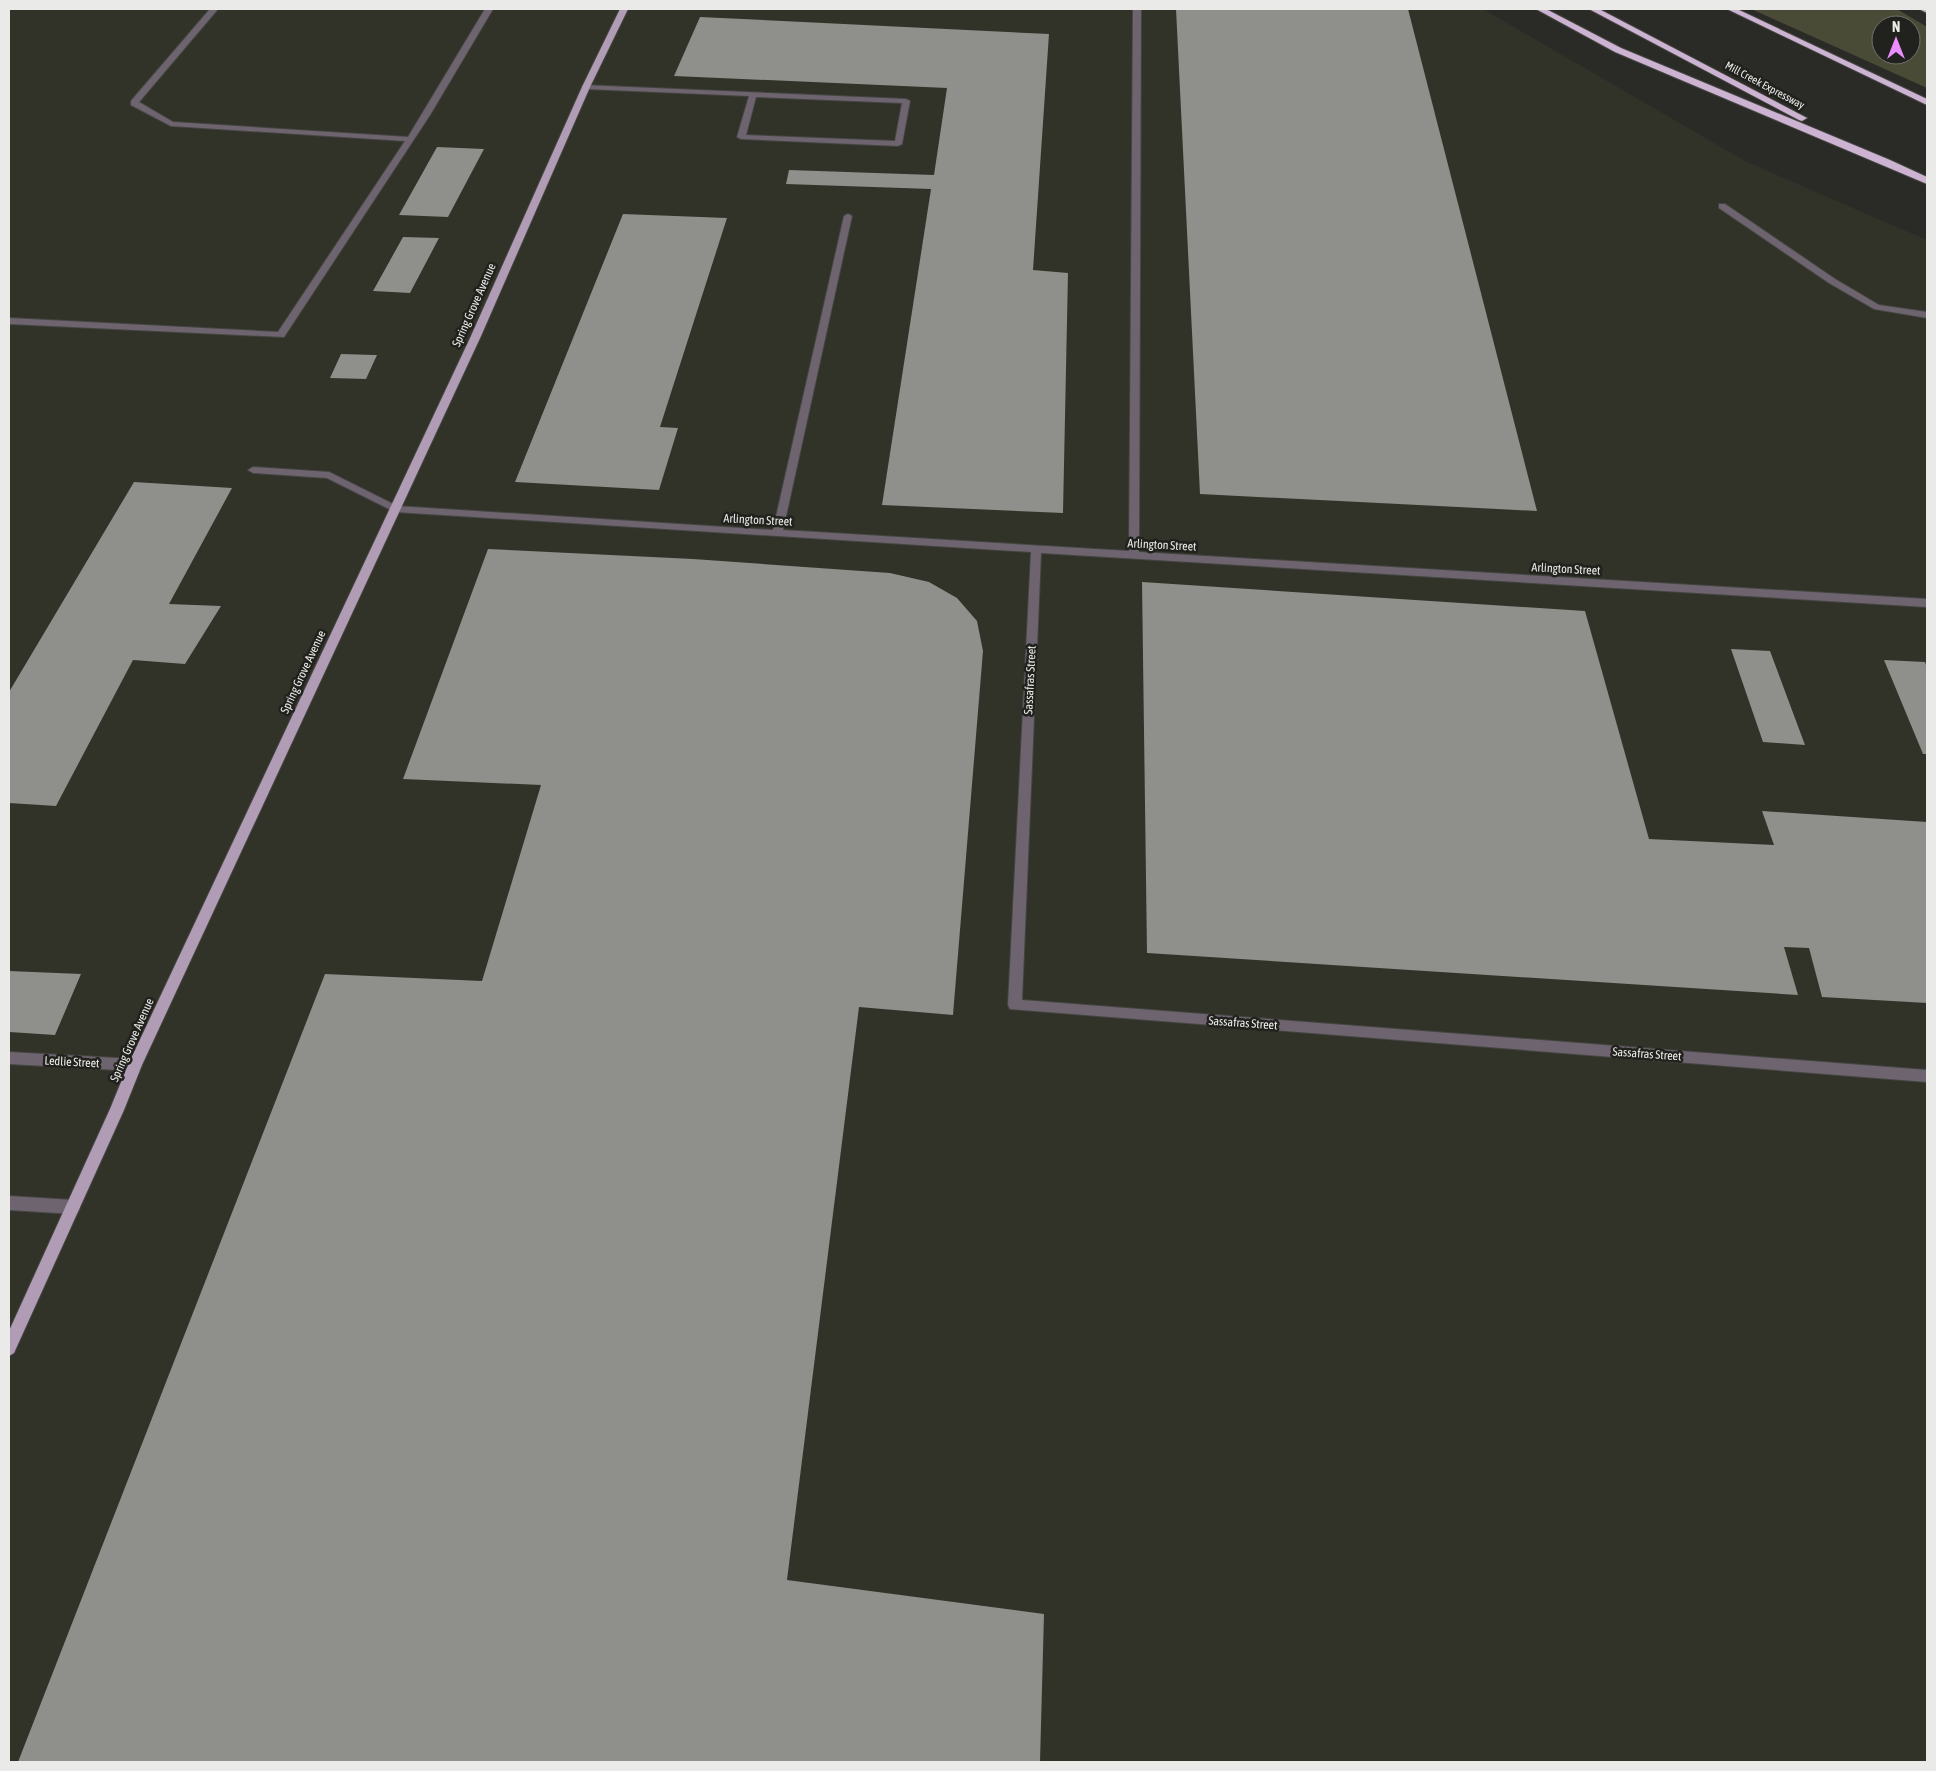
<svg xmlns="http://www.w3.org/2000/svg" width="1936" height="1771" font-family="'Asap Condensed',sans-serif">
<rect width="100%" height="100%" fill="#2a2b27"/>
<path fill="#313228" d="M9,9H1483L1747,162L1927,240V1762H9Z"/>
<path fill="#4a4b37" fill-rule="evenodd" d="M1751,9H1897L1927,27V88ZM1881,25H1911V55H1881Z"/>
<path fill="#8f8f8b" d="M1176,9H1408L1537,511L1200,494Z
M700,17L1049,34L1033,270L1068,273L1063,513L882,505L931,189L786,184L789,170L934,175L947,88L674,76Z
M437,147L484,149L448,217L399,215Z
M623,214L727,218L660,427L678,428L659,490L515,482Z
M403,237L439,238L410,293L373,291Z
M341,354L375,355H377L366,379L330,378Z
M134,482L232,488L169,604L221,606L185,664L133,660L56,806L9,803V692Z
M488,549L693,559L890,573L929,582L957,598L977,621L983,651L953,1015L859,1007L787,1580L1044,1614L1040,1762H18L325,974L482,981L541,785L403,779Z
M1142,582L1585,611L1649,839L1774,845L1762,811L1927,822V1003L1822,997L1809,948L1784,947L1798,995L1147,953Z
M1731,649L1770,651L1805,745L1763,742Z
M1884,660L1925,662L1927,668V754H1923Z
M9,971L81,974L55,1035L9,1032Z"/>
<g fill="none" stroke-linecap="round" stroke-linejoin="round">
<g stroke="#454642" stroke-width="2">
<path id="minor" d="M210,9H218L139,102L173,122L408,137L485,9H493L430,115L284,337L9,324V318L278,332L405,141L171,126L131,105V101Z
M1133,9H1141L1139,552L1927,599V607L1041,553L1022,1000L1927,1070V1082L1010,1009L1008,1005L1031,552L395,512L327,478L253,473L248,470L253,467L329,472L397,506L773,530L844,216L848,214L852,216L783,530L1129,551Z
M583,85L906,99L910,101L902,144L898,146L741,139L737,137L749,96L586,89L582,87ZM756,97L902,103L895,141L746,135Z
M1719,204H1725L1835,279L1879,305L1927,312V318L1874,309L1829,283L1719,208Z
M9,1052L135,1059L140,1061L142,1065L140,1069L135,1071L9,1064Z
M9,1196L73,1200L78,1202L80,1207L78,1212L73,1214L9,1210Z"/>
</g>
<g stroke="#454642" stroke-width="2">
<path id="major" d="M620,9H628L590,87L481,336L142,1065L124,1110L14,1353L9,1356V1331L110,1109L128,1065L471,336L582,87Z"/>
</g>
<g stroke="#454642" stroke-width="2">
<path id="highway" d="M1536,9H1546L1621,48L1890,160L1927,177V184L1615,52Z
M1589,9H1599L1807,118L1802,121L1799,120Z
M1727,9H1737L1927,99V105Z
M1919,9H1927V13Z"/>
</g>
<use href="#minor" fill="#6e6470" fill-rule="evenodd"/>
<use href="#major" fill="#b19cb6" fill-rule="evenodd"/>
<use href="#highway" fill="#ccb3d1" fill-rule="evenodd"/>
</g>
<g text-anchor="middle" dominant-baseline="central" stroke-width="5" stroke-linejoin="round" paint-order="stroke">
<g font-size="11" fill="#eaeae8" stroke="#21211d">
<text transform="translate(1765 85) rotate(28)">Mill Creek Expressway</text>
</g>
<g font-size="12" fill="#eaeae8" stroke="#21211d">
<text transform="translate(474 305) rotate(-66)">Spring Grove Avenue</text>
<text transform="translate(758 520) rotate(3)">Arlington Street</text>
<text transform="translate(1162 545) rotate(3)">Arlington Street</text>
<text transform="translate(1566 569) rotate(3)">Arlington Street</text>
<text transform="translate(303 672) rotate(-65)">Spring Grove Avenue</text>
<text transform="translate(1030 680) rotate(-87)">Sassafras Street</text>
<text transform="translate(1243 1023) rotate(4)">Sassafras Street</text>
<text transform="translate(132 1040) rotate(-66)">Spring Grove Avenue</text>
<text transform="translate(1647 1054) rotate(4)">Sassafras Street</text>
<text transform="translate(72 1062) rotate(3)">Ledlie Street</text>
</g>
</g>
<rect width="1936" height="1771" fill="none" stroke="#eaeae8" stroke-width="20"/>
<g transform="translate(1896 40)"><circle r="24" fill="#21211d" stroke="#71716e"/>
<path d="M0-4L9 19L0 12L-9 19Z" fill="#ea8dfd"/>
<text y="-8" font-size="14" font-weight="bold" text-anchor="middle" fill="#eaeae8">N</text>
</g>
</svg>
